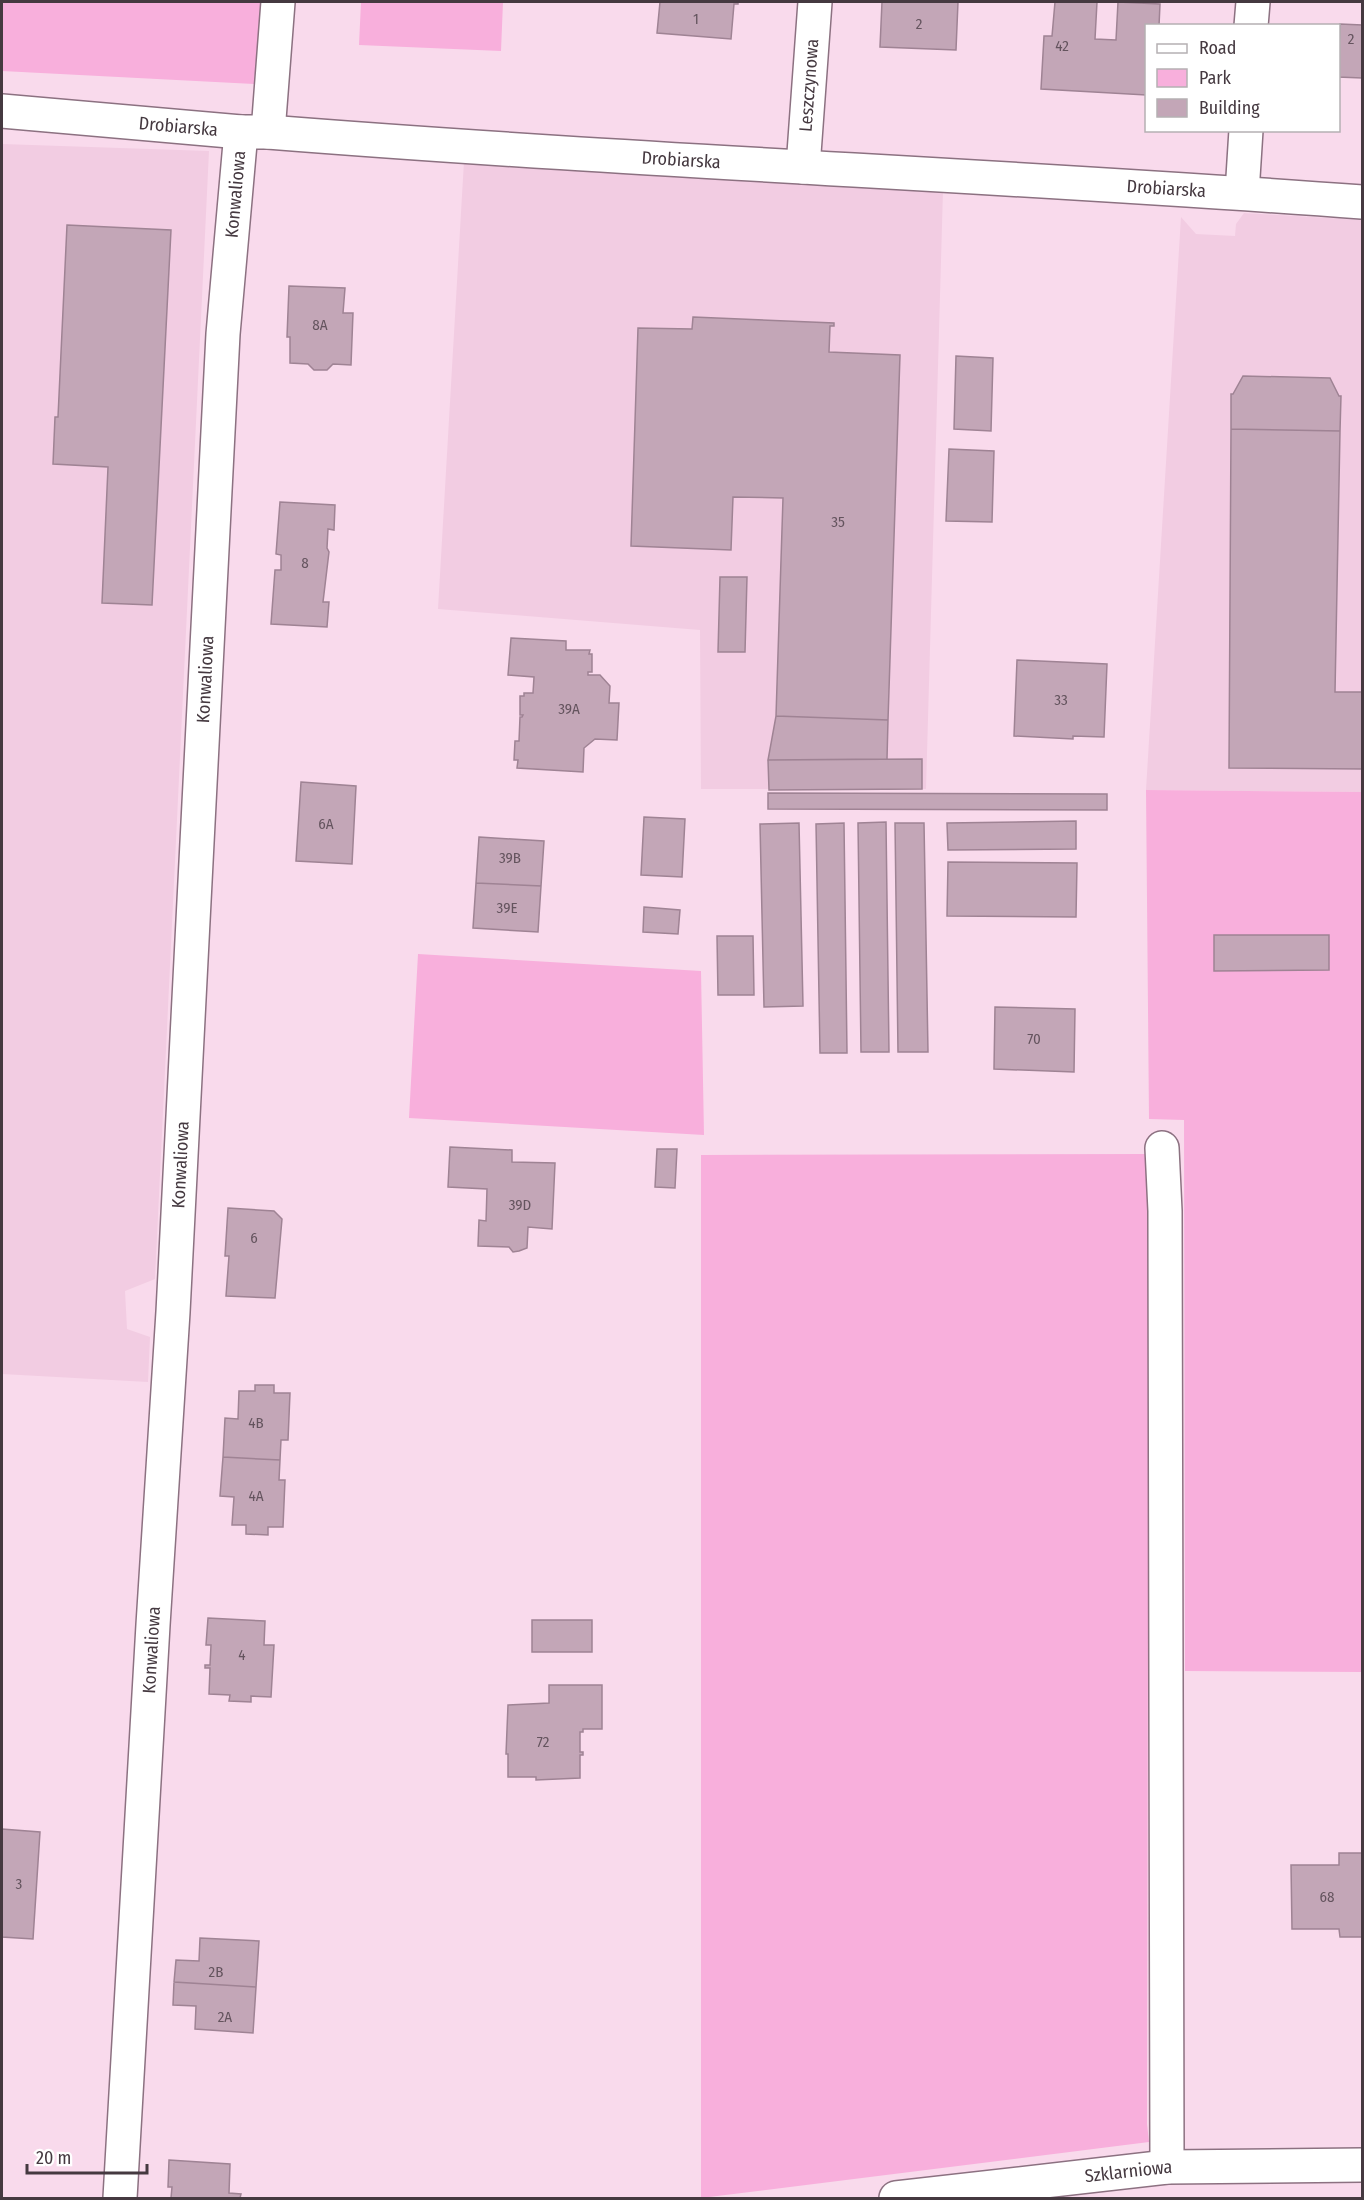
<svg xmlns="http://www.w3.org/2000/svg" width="1364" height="2200" font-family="'Fira Sans Condensed',sans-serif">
<rect width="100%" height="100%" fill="#f9daec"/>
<path fill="#f2cce2" d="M2,144L209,151L155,1279L125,1291L127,1329L150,1337L148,1382L2,1374Z
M464,161L943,190L926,789H701L700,630L438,609Z
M1244,213L1362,220V792L1146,790L1181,217L1196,234L1235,236L1236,224Z"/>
<path fill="#f8afdc" d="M2,2H261L254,84L2,71Z
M361,2H503L501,51L359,45Z
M1146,790L1362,792V1672L1185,1671L1184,1120L1149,1119Z
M418,954L701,971L704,1135L409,1118Z
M1149,1154L1147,2124L1149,2142L701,2198V1155Z"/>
<path fill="#c3a6b7" stroke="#9f8394" stroke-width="1.5" d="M660,2H738V4H734L731,39L657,33Z
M882,2H958L956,50L880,47Z
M1055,2H1097L1095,39L1116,40L1118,2L1160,4L1159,26H1146V95L1041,89L1044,36H1052Z
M1340,24L1362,25V78L1338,77Z
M67,225L171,230L152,605L102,603L108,467L53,464L55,417H58Z
M289,286L345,288L343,313H353L351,365L333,364L327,370H314L308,364L290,363V337H287Z
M693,317L834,323V326H830L829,352L900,355L888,720L776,716L783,498L733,497L731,550L631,546L638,328L692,329Z
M956,356L993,358L991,431L954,429Z
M1243,376L1330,378L1339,396H1341L1340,431L1231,429V394H1233Z
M1231,429L1340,431L1335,692H1362V769L1229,768Z
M949,449L994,451L992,522L946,521Z
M280,502L335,505L334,530L328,529L327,548L329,552L323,602H329L327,627L271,624L275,570H281V555L276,554Z
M720,577H747L745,652H718Z
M511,638L566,641V650H590L589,654H592V672H588V675H600L610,686L609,703H619L617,740L595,739L584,748L583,772L517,768L518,760H514L515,741H519L520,717H522L523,715H520V696H524V693H533L534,677L508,675Z
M1017,660L1107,664L1104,737L1073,736V739L1014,736Z
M776,716L888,720L887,759L768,760Z
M922,759V789L769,790L768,760Z
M301,782L356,786L352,864L296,861Z
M768,793L1107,794V810L768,809Z
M644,817L685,819L682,877L641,875Z
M1076,821V849L948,850L947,823Z
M886,822L889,1052H861L858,823Z
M799,823L803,1006L764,1007L760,824Z
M844,823L847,1053H820L816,824Z
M895,823H924L928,1052H898Z
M479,837L544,841L541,886L476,883Z
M948,862L1077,863L1076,917L947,916Z
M476,883L541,886L538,932L473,928Z
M644,907L680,910L678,934L643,932Z
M1214,935H1329V970L1214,971Z
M717,936H753L754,995H718Z
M995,1007L1075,1009L1074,1072L994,1069Z
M450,1147L512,1150V1162L555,1163L552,1229L528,1227L527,1248L519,1251L513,1252L509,1247L478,1246L479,1220L486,1221L487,1189L448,1187Z
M657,1149H677L675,1188L655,1187Z
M228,1208L274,1211L282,1219L275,1298L226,1296L229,1256H225Z
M255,1385H274V1393H290L288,1440H281L280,1460L223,1457L225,1418L238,1419L239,1391H255Z
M223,1457L280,1460L279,1480H285L283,1527H268V1535L246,1534V1525H232L234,1497L220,1496Z
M208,1618L265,1621L264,1645H274L271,1697L251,1696V1702L229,1701L230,1695L209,1694L210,1668H205V1665H210L211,1645H206Z
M532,1620H592V1652H532Z
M549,1685H602V1729H583V1732H580V1752H583V1755H580V1778L536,1780V1777H508V1754H506L508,1705L549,1703Z
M2,1829L40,1832L33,1939L2,1937Z
M1339,1853H1362V1937H1340L1339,1929H1292L1291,1865H1339Z
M200,1938L259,1941L256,1987L174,1982L176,1960L199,1961Z
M174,1982L256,1987L253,2033L195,2029L196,2006L173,2005Z
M169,2160L230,2164L229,2193L241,2194L240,2198H171L172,2187H168Z"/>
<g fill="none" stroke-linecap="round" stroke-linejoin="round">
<g stroke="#8c7181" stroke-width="36">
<g id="minor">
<path d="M1251,26L1253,2"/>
<path id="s1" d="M2,111L241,132H268C632,161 998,175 1362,202"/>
<path d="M268,132L278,2"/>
<path id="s2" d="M803,167L815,2"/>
<path d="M1242,193L1246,130"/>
<path d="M1162,1148L1165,1211L1167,2167"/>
<path id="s3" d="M120,2198L153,1625L173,1312L223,334L241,132"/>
<path id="s4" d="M896,2198L1167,2167L1362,2165"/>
</g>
</g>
<use href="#minor" stroke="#fff" stroke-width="33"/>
</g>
<g text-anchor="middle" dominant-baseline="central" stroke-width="6" stroke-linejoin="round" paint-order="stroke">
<g font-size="15" fill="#64545e">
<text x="696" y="19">1</text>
<text x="919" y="24">2</text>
<text x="1351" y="39">2</text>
<text x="1062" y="46">42</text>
<text x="320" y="325">8A</text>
<text x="838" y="522">35</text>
<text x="305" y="563">8</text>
<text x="1061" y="700">33</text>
<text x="569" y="709">39A</text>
<text x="326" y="824">6A</text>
<text x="510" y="858">39B</text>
<text x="507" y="908">39E</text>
<text x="1034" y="1039">70</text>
<text x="520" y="1205">39D</text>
<text x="254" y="1238">6</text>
<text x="256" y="1423">4B</text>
<text x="256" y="1496">4A</text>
<text x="242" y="1655">4</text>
<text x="543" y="1742">72</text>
<text x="19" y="1884">3</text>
<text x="1327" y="1897">68</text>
<text x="216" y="1972">2B</text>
<text x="225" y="2017">2A</text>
</g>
<g font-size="18" fill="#453940" stroke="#fff">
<text stroke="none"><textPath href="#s2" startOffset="82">Leszczynowa</textPath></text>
<text stroke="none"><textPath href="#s1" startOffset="177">Drobiarska</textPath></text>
<text stroke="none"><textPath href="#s1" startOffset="681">Drobiarska</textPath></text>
<text stroke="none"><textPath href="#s1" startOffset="1167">Drobiarska</textPath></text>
<text stroke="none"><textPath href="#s3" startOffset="2007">Konwaliowa</textPath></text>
<text stroke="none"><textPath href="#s3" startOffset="1521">Konwaliowa</textPath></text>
<text stroke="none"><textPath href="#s3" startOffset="1035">Konwaliowa</textPath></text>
<text stroke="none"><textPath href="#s3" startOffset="549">Konwaliowa</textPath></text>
<text stroke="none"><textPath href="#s4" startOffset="234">Szklarniowa</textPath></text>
</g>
</g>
<rect width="1364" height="2200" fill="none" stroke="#453940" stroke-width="6"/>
<rect x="1145" y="24" width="195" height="108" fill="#ffffff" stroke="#b5b0b3" stroke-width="1.5"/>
<rect x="1157" y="44" width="30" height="9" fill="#ffffff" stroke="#b5b0b3" stroke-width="1.5"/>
<text x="1199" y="54" font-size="18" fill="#453940">Road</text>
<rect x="1157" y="69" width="30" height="18" fill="#f8afdc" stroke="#b5b0b3" stroke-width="1.5"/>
<text x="1199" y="84" font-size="18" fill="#453940">Park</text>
<rect x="1157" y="99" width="30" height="18" fill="#c3a6b7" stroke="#b5b0b3" stroke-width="1.5"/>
<text x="1199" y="114" font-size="18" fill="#453940">Building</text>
<path d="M27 2164v9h120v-9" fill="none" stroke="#453940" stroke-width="3"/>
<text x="36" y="2164" font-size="18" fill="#453940" stroke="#ffffff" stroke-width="4.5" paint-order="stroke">20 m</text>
</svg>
